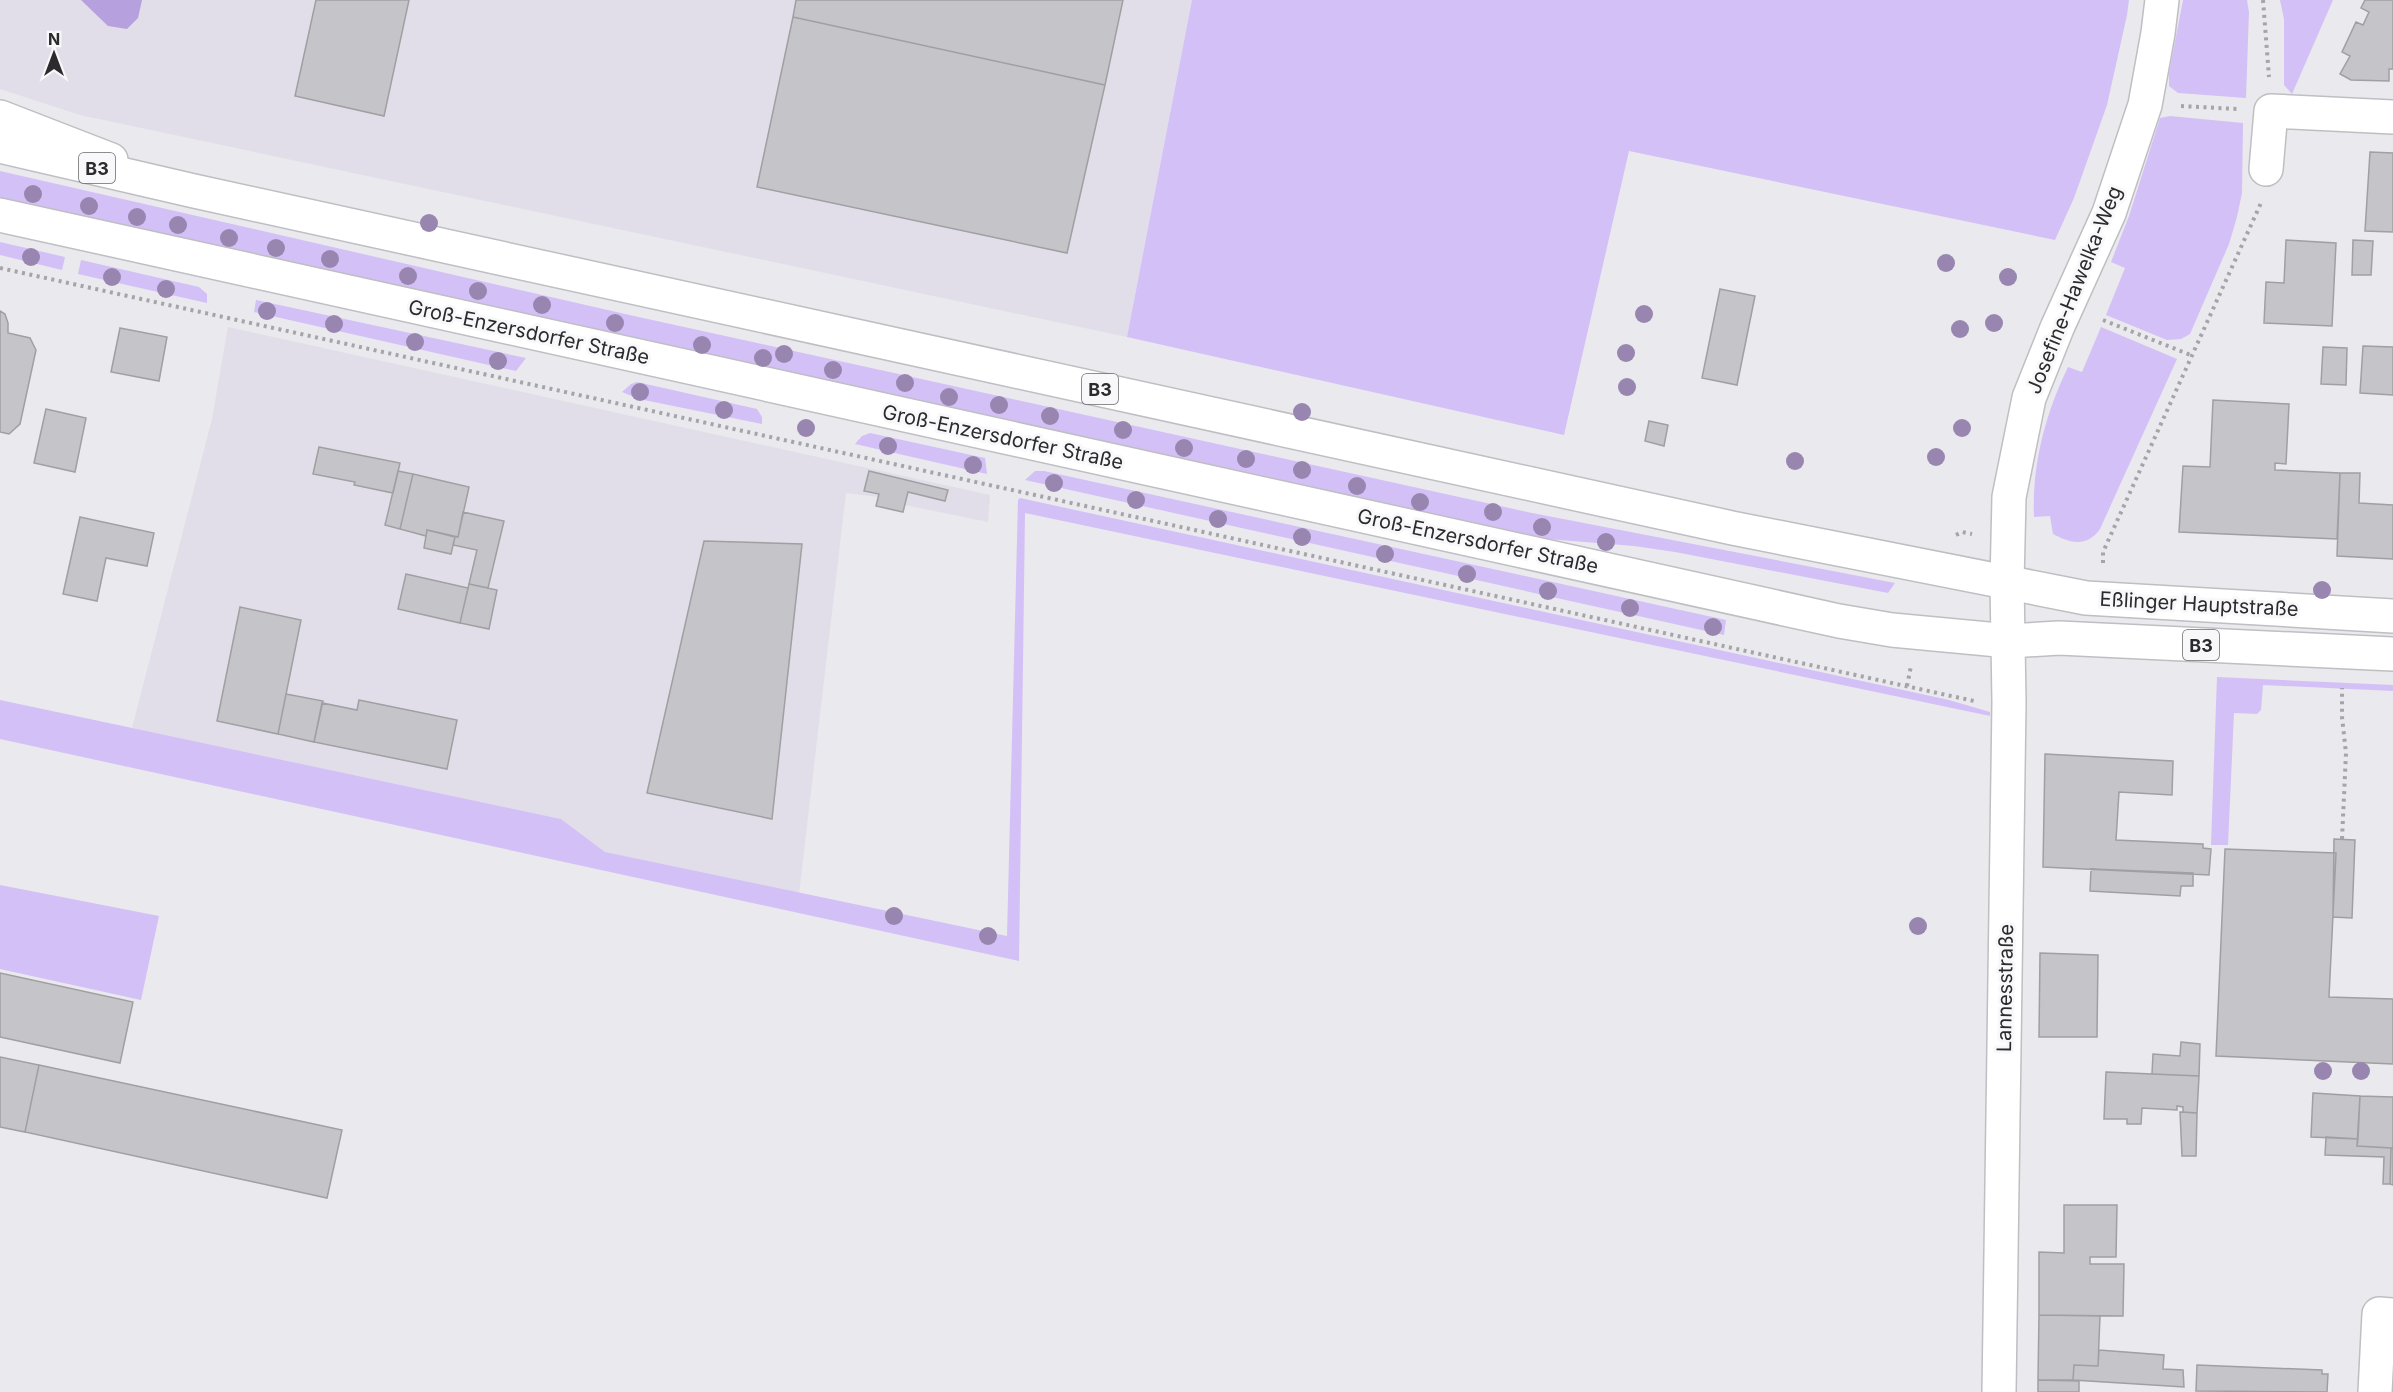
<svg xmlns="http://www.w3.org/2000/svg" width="2393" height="1392" font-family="Inter,sans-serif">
<rect width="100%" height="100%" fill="#eae9ed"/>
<path fill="#e1dee9" d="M0,0H1192L1127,337L80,115L0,89Z
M228,327L990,495L988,522L905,505L903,512L876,506L878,497L846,493L799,894L605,852L561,819L132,728L212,419Z"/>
<path fill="#d3c0f7" d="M1192,0H2129L2127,15L2107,105L2074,198L2055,240L1629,151L1564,435L1127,337Z
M2183,0H2247L2249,12L2246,98L2178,93L2169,86V73Z
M2280,0H2333L2292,94L2284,85V19Z
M2170,116L2243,123L2242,193L2237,217L2229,244L2190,334L2181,339L2167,340L2106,315L2125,268L2111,262L2129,216L2160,118Z
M0,171L634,316L1532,513L1895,583L1888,593L1675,552L1634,546L1548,539L0,199Z
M0,242L65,257L62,270L0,255Z
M81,260L199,287L207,294V303L78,274Z
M256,300L526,358L516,371L254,312Z
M2101,327L2177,359L2100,529C2087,547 2072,544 2053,534L2050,516L2034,517C2032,464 2045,415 2068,367L2082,372Z
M637,382L757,409L762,417V424L639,399L622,392L631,384Z
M870,433L985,458L987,474L855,444L862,436Z
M1035,471H1044L1726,620L1724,635L1025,480Z
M1020,498L1949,700L1990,712V716L1025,513L1019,961L0,739V700L561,819L605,852L1007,936L1018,500Z
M2217,677L2393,685V691L2263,685L2261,710L2257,714L2234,713L2228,845H2211Z
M0,885L159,916L141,1000L0,969Z"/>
<path fill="#b6a0de" d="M81,0H142L138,18L127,29L108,26Z"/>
<path fill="#c5c4c8" stroke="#a09fa2" stroke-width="1.5" d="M316,0H409L384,116L295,96Z
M796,0H1123L1105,85L793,17Z
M2365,0H2393V69H2389V81L2351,80L2340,74L2350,56L2342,52L2356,22L2363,25L2369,12L2361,8Z
M793,17L1105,85L1067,253L757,187Z
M2370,152L2393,153V232L2365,231Z
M2286,240L2336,243L2332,326L2264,323L2266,282L2284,283Z
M2353,240L2373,241L2371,275H2352Z
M1720,289L1755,296L1737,385L1702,378Z
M0,311L5,314L8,323V333L30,338L36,350L20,424L9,434L0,432Z
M120,328L167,337L159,381L111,372Z
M2363,346L2393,347V395L2360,393Z
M2323,347L2347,348L2346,385L2321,384Z
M2213,400L2289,404L2286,464L2275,463V470L2340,473L2337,539L2179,532L2183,466L2210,467Z
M46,409L86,418L75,472L34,463Z
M1649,421L1668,425L1664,446L1645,441Z
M319,447L400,463L393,493L354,485L355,482L313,474Z
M398,471L413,474L400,529L385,525Z
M869,471L948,490L945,501L908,492L903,512L876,506L879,494L864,491Z
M2340,473H2360L2359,503L2393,505V559L2337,556Z
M413,474L469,487L458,537L432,531L427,530L426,536L400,529Z
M463,512L504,521L488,588L469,584L477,550L453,545L455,537H458Z
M80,517L154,533L147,566L106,558L97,601L63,594Z
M427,530L455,537L451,554L424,548Z
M704,541L802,544L772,819L647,793Z
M406,574L468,588L460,623L398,609Z
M469,584L497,590L489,629L460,623Z
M240,607L301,620L278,734L217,721Z
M286,694L323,701L314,742L278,734Z
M359,700L457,720L447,769L314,742L322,703L357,710Z
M2045,754L2173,761L2172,795L2119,792L2116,840L2203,844V848L2211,849L2209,875L2043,867Z
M2334,839L2355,840L2352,918L2333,917Z
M2225,849L2336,853L2329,997L2393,999V1064L2216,1056Z
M2091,869L2193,873V886H2181L2180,896L2090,891Z
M2040,953L2098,955L2097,1037H2039Z
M0,973L133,1002L120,1063L0,1037Z
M2181,1042L2200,1044L2199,1076L2152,1074L2153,1054L2180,1056Z
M0,1057L39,1065L25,1132L0,1127Z
M39,1065L342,1130L327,1198L25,1132Z
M2106,1072L2199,1076L2197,1113L2183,1112V1107L2177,1106V1110L2142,1108L2141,1124H2127V1119H2104Z
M2313,1093L2360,1096L2358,1139L2311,1137Z
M2360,1096L2393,1097V1148L2357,1146Z
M2180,1112L2197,1113L2196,1156H2182Z
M2326,1137L2358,1139L2357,1146L2391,1148L2390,1184H2383L2384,1157L2325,1155Z
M2391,1148H2393V1185L2390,1184Z
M2064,1205H2117L2116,1257H2090V1264H2124L2123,1316L2039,1315V1252L2064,1253Z
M2039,1315L2100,1316L2098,1366L2074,1365L2073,1380H2038Z
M2099,1350L2164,1355L2163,1369L2183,1370L2184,1387L2073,1380L2074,1365L2098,1366Z
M2197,1365L2322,1370V1374H2328L2327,1392L2196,1391Z
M2038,1380L2079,1381V1392H2038Z"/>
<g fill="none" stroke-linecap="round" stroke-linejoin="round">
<g stroke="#bfbec2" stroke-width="36">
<path id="street" d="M2266,169L2271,111L2393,117
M1999,1392L2009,702L2007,583L2009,497L2029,398L2057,328L2109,213L2145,105L2158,33L2162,0
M2375,1392L2379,1314L2393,1315"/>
</g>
<g stroke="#bfbec2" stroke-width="36">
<path id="secondary" d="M0,117L111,160"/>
</g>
<g stroke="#bfbec2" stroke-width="36">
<path id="primary" d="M0,146L194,191L1732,528L2086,598L2393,616
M0,215L1839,621L1892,630L2009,641L2059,638L2393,654"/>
</g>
<path stroke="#a5a4a8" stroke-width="4" stroke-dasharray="3 4.5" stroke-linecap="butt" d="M2263,0L2269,77
M2181,106L2237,109
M0,268L1974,701
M2103,320L2193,356
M1956,535L1962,532L1972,534
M2103,563V552L2261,203
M1907,686L1911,666
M2342,839L2346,753L2342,717V688"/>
<use href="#street" stroke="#fff" stroke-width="33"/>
<use href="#secondary" stroke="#fff" stroke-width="33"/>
<use href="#primary" stroke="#fff" stroke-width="33"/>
</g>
<g fill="#9886b0">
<circle cx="33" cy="194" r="9"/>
<circle cx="89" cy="206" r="9"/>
<circle cx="137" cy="217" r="9"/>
<circle cx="429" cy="223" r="9"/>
<circle cx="178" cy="225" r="9"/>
<circle cx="229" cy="238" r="9"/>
<circle cx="276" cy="248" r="9"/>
<circle cx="31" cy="257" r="9"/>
<circle cx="330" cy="259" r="9"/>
<circle cx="1946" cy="263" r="9"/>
<circle cx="408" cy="276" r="9"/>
<circle cx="112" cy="277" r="9"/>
<circle cx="2008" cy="277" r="9"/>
<circle cx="166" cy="289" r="9"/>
<circle cx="478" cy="291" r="9"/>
<circle cx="542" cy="305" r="9"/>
<circle cx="267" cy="311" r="9"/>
<circle cx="1644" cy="314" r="9"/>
<circle cx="615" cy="323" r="9"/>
<circle cx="1994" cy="323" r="9"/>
<circle cx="334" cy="324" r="9"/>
<circle cx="1960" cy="329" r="9"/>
<circle cx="415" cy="342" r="9"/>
<circle cx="702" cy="345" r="9"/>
<circle cx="1626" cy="353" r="9"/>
<circle cx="784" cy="354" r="9"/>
<circle cx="763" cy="358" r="9"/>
<circle cx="498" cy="361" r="9"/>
<circle cx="833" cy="370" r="9"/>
<circle cx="905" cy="383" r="9"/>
<circle cx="1627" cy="387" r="9"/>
<circle cx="640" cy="392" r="9"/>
<circle cx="949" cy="397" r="9"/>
<circle cx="999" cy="405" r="9"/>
<circle cx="724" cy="410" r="9"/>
<circle cx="1302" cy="412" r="9"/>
<circle cx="1050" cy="416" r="9"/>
<circle cx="806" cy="428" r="9"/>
<circle cx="1962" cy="428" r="9"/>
<circle cx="1123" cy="430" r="9"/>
<circle cx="888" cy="446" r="9"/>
<circle cx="1184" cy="448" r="9"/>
<circle cx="1936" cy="457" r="9"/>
<circle cx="1246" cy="459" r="9"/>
<circle cx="1795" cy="461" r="9"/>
<circle cx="973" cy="465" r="9"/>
<circle cx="1302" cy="470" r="9"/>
<circle cx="1054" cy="483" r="9"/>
<circle cx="1357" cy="486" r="9"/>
<circle cx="1136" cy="500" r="9"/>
<circle cx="1420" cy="502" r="9"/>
<circle cx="1493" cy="512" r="9"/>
<circle cx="1218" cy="519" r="9"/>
<circle cx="1542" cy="527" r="9"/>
<circle cx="1302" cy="537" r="9"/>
<circle cx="1606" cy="542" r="9"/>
<circle cx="1385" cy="554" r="9"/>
<circle cx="1467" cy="574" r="9"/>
<circle cx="2322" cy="590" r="9"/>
<circle cx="1548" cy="591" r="9"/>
<circle cx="1630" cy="608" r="9"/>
<circle cx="1713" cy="627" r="9"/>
<circle cx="894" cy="916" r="9"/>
<circle cx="1918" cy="926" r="9"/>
<circle cx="988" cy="936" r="9"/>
<circle cx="2323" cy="1071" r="9"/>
<circle cx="2361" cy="1071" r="9"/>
</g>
<g text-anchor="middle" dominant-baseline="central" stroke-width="6" stroke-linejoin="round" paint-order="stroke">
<g fill="#f8f7fa" stroke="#68686a" stroke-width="1.5">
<rect x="79" y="153" width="36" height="30" rx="4.5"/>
<rect x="1082" y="374" width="36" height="30" rx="4.5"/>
<rect x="2183" y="630" width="36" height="30" rx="4.5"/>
</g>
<g font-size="18" font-weight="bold" fill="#2b2a2c">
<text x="97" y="168">B3</text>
<text x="1100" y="389">B3</text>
<text x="2201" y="645">B3</text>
</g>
<g font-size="20" fill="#2b2a2c" stroke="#f8f7fa">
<text transform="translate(2074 290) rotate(-68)">Josefine-Hawelka-Weg</text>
<text transform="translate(529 332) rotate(12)">Groß-Enzersdorfer Straße</text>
<text transform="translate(1003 437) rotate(12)">Groß-Enzersdorfer Straße</text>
<text transform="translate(1478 541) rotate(12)">Groß-Enzersdorfer Straße</text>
<text transform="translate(2199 604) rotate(3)">Eßlinger Hauptstraße</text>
<text transform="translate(2005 988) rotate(-89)">Lannesstraße</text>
</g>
</g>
<g transform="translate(54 54)" stroke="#f8f7fa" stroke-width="4.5" paint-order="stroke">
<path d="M0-4.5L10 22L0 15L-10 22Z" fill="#2b2a2c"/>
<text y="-9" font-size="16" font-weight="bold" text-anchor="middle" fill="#2b2a2c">N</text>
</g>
</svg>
